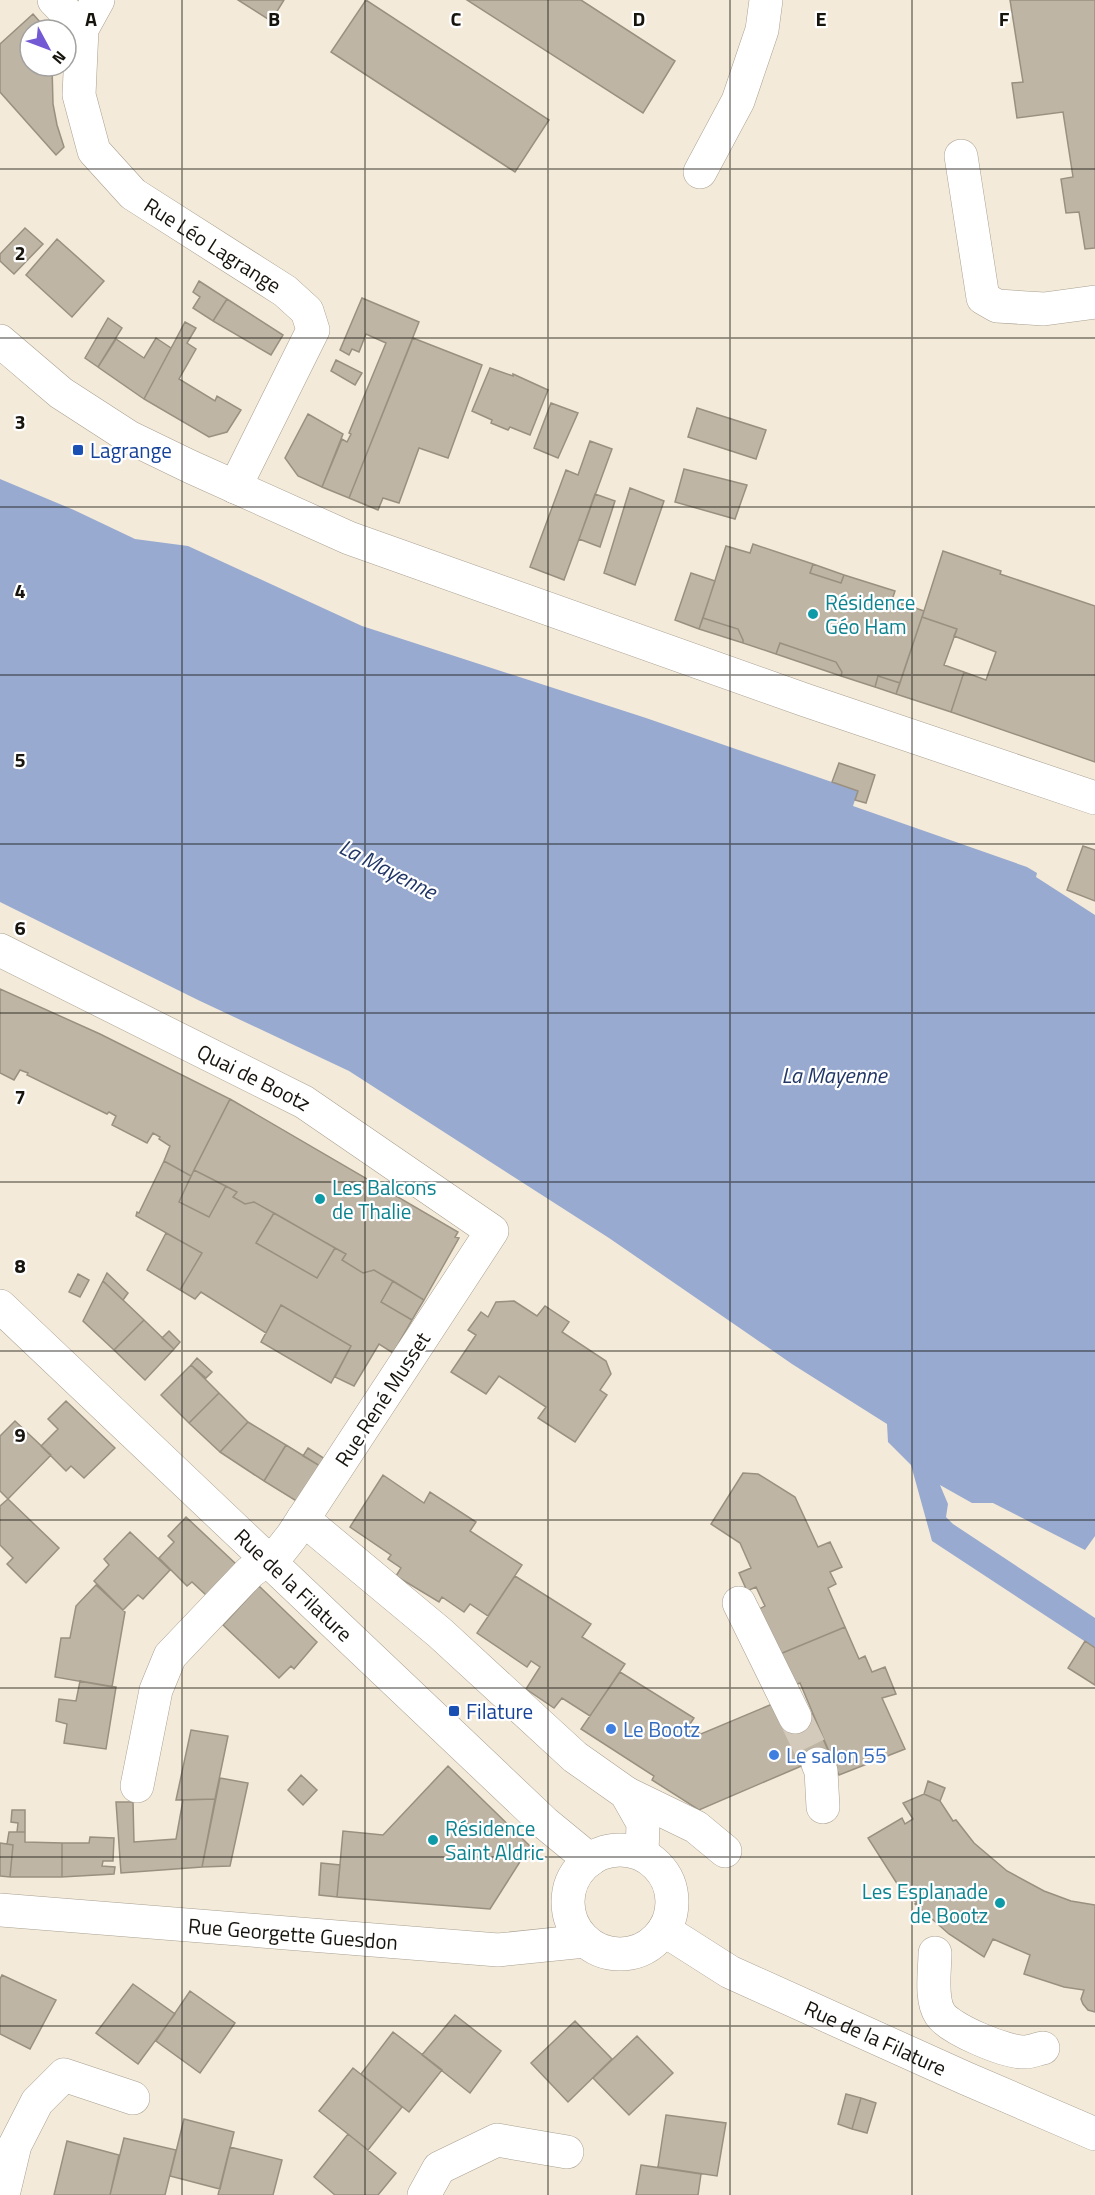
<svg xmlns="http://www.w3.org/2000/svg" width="1095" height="2195" font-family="'Titillium Web',sans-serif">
<rect width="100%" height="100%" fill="#f4ead9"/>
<path fill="#98aad0" d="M0,479L74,510L135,539L188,546L362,626L646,718L858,791L853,806L1027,867L1037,873L1036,877L1095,915V1536L1085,1550L993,1503H972L940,1485L948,1504L946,1517L953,1524L1095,1618V1648L932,1541L911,1465L888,1442L887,1424L792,1364L609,1238L349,1071L198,1000L0,902Z"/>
<path fill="#beb5a5" stroke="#999080" stroke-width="1.5" d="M238,0H284L271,21Z
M366,0L549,120L515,172L331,52Z
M467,0H581L675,61L643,113Z
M1010,0H1095V248L1085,249L1079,212L1066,213L1061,179L1073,177L1063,112L1017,118L1012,83L1023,82Z
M33,14L47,30H30V66H52L53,104L57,125L64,147L56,155L0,92V44Z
M25,228L43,244L14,274L0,261V254Z
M57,239L104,281L72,317L26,275Z
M199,281L227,299L213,321L193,308L200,297L193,292Z
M362,298L419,322L349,498L322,487L342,439L347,442L351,434L349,433L386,343L366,334L359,352L352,349L349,355L340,350Z
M227,299L283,335L271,355L213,321Z
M108,318L122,328L98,367L85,358Z
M185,322L196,328L187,343L196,349L179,379L215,401L217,396L241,410L227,432L209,437L144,399Z
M156,338L171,348L144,399L98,367L116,339L144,358Z
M413,338L482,365L448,458L419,448L399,503L383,498L378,510L349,498Z
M336,360L362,373L355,385L331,371Z
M490,368L513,376V374L548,390L530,435L510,427L508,430L491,423L492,420L472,411Z
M551,403L578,413L558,458L534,448Z
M697,408L766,430L756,459L688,437Z
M308,414L343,434L322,487L298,476L285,458Z
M590,441L612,449L564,580L530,567L566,470L578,475Z
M684,469L747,485L735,519L675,502Z
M630,488L664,501L635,585L604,573Z
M595,494L615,501L600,547L579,539Z
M753,544L813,564L810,573L841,583L844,575L895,591L892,600L924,611L900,683L878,676L875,687L841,676L842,672L836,662L780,643L776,654L743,643V640L738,629L703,618L726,546L750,553Z
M943,551L1001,571L1000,574L1095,606V762L951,712L964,672L986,680L996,652L954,636L957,629L922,617Z
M813,564L844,575L841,583L810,573Z
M691,573L715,581L699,629L675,620Z
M922,617L957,629L944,665L964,672L951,712L896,694Z
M703,618L738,629L743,640V643L699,629Z
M780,643L836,662L842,672L841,676L776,654Z
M878,676L900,683L896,694L875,687Z
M839,763L875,775L866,803L855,800L858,791L832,782Z
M1083,846L1095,850V901L1067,890Z
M0,989L100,1034L230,1099L191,1176L164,1161L170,1146L159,1139L160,1137L153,1133L147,1143L112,1125L116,1116L109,1112L107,1114L27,1075L28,1073L20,1070L14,1080L0,1073Z
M230,1099L458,1232L455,1237L459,1238L424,1300L374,1270L363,1273L342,1260L346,1254L254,1202L245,1204L233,1197L237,1192L194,1170Z
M164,1161L191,1176L179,1202L209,1217L226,1186L237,1192L233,1197L245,1204L254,1202L274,1213L256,1243L317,1278L335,1248L346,1254L342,1260L363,1273L374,1270L393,1281L381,1302L412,1320L393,1353L379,1344L354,1386L335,1377L351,1346L281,1305L266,1333L201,1292L195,1299L180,1290L202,1253L136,1216L137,1212L139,1213Z
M194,1170L226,1186L209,1217L179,1202Z
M274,1213L335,1248L317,1278L256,1243Z
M166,1233L202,1253L180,1290L147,1270Z
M107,1273L128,1293L123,1300L103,1281Z
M78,1274L89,1280L80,1297L69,1292Z
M103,1281L144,1320L114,1350L83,1321Z
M393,1281L424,1300L412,1320L381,1302Z
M514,1301L537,1316L545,1306L569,1322L562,1332L606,1361L611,1374L600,1390L607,1395L575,1442L538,1418L546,1407L499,1376L486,1394L451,1372L476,1335L468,1330L481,1312L488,1317L496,1302Z
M281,1305L351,1346L331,1383L261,1342Z
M144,1320L174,1349L145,1380L114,1350Z
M169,1331L180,1342L174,1349L162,1338Z
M197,1358L212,1372L206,1378L191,1365Z
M191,1365L219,1393L189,1423L161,1395Z
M219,1393L248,1422L220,1452L189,1423Z
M66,1401L115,1448L84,1478L71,1466L66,1471L41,1446L58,1429L48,1419Z
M15,1421L51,1455L8,1499L0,1491V1436Z
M248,1422L286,1445L264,1481L220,1452Z
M286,1445L320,1466L298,1502L264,1481Z
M308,1448L325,1459L320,1466L303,1456Z
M743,1473L758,1474L795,1497L818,1547L830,1542L842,1567L830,1572L836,1584L828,1588L845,1627L780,1654L759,1609L765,1606L756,1587L747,1591L739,1573L751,1568L740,1543L711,1524Z
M383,1475L424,1503L430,1492L476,1522L470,1531L522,1565L488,1616L470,1604L464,1612L442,1597L439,1602L396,1576L401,1568L388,1559L391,1555L350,1527Z
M8,1499L59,1548L26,1583L7,1564L13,1558L0,1545V1506Z
M186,1517L236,1564L206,1595L192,1582L187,1586L159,1558L174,1542L168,1536Z
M130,1532L170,1570L143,1599L138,1595L123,1610L94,1581L109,1565L104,1559Z
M515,1576L591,1624L582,1637L625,1664L590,1716L562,1698L554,1708L526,1689L540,1667L531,1661L527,1667L477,1633Z
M96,1585L125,1612L112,1687L55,1677L61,1638H70L76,1606Z
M259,1586L317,1642L294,1669L291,1666L279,1678L223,1625Z
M845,1627L859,1659L865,1656L872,1672L885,1667L896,1694L882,1698L905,1749L839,1775L800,1683L795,1685L780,1654Z
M1085,1641L1095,1648V1685L1068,1668Z
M620,1672L694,1718L688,1727L701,1734L777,1702L806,1764L699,1810L652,1780L654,1776L581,1729Z
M80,1681L116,1687L106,1749L64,1743L67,1724L56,1721L59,1699L76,1701Z
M812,1713L830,1755L806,1764L787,1724Z
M191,1730L228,1736L215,1799L176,1800Z
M448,1766L530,1846L490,1909L337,1897L343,1831L383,1835Z
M301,1775L317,1790L303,1805L288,1790Z
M220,1778L248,1783L230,1866L202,1867Z
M928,1781L945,1788L940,1801L924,1794Z
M924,1794L940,1801L953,1821L956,1820L974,1843L1007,1871L1044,1891L1071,1901L1095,1905V2012L1088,2010L1083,2004L1081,1999L1084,1990L1064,1987L1024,1974L1030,1955L993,1939L984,1957L949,1934L915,1904L917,1903L903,1893L868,1838L902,1818L905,1824L913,1819L903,1803Z
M215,1799L202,1867L121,1873L116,1802H133L134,1842L176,1839L183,1800Z
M12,1810H25V1832H17L18,1823L11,1822Z
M9,1832H25V1842L62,1843V1877H10L13,1845L7,1844Z
M90,1837L114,1838L113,1861H103L102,1866L115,1867L114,1874L62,1877V1843H89Z
M0,1843L13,1845L10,1877L0,1876Z
M321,1863L340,1865L337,1897L319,1895Z
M2,1975L56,2000L30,2049L0,2034V1979Z
M133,1984L175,2014L138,2064L96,2033Z
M190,1991L235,2023L200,2073L156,2041Z
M455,2015L501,2051L470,2093L422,2055Z
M575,2021L612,2059L568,2102L531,2063Z
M393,2032L442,2070L409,2112L361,2074Z
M637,2036L673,2073L629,2115L593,2078Z
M353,2068L402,2107L368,2150L319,2111Z
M846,2094L861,2098L852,2129L838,2124Z
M861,2098L876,2103L867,2133L852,2129Z
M666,2115L726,2123L717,2176L658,2167Z
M184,2119L234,2132L220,2189L170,2176Z
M348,2134L396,2173L378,2195H335L314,2177Z
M124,2138L176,2150L165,2195H110Z
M67,2141L119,2155L110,2195H54Z
M230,2147L282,2160L273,2195H218Z
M641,2165L701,2174L698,2195H636Z"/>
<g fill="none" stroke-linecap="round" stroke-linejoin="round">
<path stroke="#d3cabb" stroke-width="33" stroke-dasharray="33 16" stroke-linecap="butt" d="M795,1717L818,1764"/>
<g stroke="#a9a091" stroke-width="34">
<g id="minor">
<path d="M54,0L82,29"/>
<path id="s1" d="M98,0L82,29L79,95L94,151L133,194L285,291L307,311L313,330L235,487"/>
<path d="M961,156L983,298L997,306L1044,309L1095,302"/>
<path d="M700,172L738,101L762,30L766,0"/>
<path id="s2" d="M0,950L304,1102L492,1231L292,1536L281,1550L250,1572L170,1656L156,1690L137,1786"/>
<path id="s3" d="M0,1306L545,1823L590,1860"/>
<path d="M303,1519L440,1633L575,1757L626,1793L643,1823L642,1854"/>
<path d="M739,1603L795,1717"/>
<path d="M818,1764L821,1771L823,1807"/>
<path d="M626,1793L696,1827L725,1851"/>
<circle cx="620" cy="1902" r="52"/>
<path id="s4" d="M0,1910L498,1950L585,1941"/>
<path id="s5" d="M664,1930L730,1972L965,2078L1095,2134"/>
<path d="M935,1953C935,1970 930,1999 940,2014C949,2029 1007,2053 1025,2052C1031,2052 1037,2049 1043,2048"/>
<path d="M3,2195L15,2145L37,2102L64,2075L133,2098"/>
<path d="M424,2195L439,2168L497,2140L567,2152"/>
</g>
</g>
<g stroke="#a9a091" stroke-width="34">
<path id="major" d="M0,341L61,393L129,437L191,467L349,538L805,700L1095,798"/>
</g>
<use href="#minor" stroke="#fff" stroke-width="33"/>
<use href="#major" stroke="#fff" stroke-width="33"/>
</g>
<path fill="none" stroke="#17140e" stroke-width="1.5" stroke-opacity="0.55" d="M182,0V2195M365,0V2195M548,0V2195M730,0V2195M912,0V2195M0,169H1095M0,338H1095M0,507H1095M0,675H1095M0,844H1095M0,1013H1095M0,1182H1095M0,1351H1095M0,1520H1095M0,1688H1095M0,1857H1095M0,2026H1095"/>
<g fill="#1a4fb4" stroke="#fff" stroke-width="2">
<rect x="72" y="444" width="12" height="12" rx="3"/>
<rect x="448" y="1705" width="12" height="12" rx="3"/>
</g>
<g fill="#0f9aa8" stroke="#fff" stroke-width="2">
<circle cx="813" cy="614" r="6"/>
<circle cx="320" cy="1199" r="6"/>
<circle cx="433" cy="1840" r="6"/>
<circle cx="1000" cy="1903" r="6"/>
</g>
<g fill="#3f7fe0" stroke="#fff" stroke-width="2">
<circle cx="611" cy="1729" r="6"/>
<circle cx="774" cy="1755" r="6"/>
</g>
<g text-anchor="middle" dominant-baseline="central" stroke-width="4.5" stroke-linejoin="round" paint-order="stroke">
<g font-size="21" fill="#17140e" stroke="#fff">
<text stroke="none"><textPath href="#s1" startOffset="310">Rue Léo Lagrange</textPath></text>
<text stroke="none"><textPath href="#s2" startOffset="284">Quai de Bootz</textPath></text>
<text transform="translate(382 1399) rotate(-57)">Rue René Musset</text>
<text stroke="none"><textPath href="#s3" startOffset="405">Rue de la Filature</textPath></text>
<text stroke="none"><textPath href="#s4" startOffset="294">Rue Georgette Guesdon</textPath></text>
<text stroke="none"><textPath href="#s5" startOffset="238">Rue de la Filature</textPath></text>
</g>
<g font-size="21" fill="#164399" stroke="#fff" text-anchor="start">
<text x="90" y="450">Lagrange</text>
<text x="466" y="1711">Filature</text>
</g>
<g font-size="21" fill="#0d838f" stroke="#fff" text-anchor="start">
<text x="825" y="602">Résidence<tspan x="825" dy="24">Géo Ham</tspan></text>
<text x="332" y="1187">Les Balcons<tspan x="332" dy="24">de Thalie</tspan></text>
<text x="445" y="1828">Résidence<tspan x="445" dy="24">Saint Aldric</tspan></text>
<text x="988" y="1891" text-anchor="end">Les Esplanade<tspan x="988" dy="24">de Bootz</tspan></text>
</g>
<g font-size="21" fill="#366cbe" stroke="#fff" text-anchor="start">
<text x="623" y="1729">Le Bootz</text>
<text x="786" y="1755">Le salon 55</text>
</g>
<g font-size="22" font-style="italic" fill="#213666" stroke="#fff">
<text transform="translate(388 869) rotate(27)">La Mayenne</text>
<text x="834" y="1075">La Mayenne</text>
</g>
</g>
<g font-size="20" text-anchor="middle" font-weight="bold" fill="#17140e" stroke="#fff" stroke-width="4.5" stroke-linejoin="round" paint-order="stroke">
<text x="91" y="26">A</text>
<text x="274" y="26">B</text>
<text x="456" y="26">C</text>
<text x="639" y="26">D</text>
<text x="821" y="26">E</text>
<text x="1004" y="26">F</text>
<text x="20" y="260">2</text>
<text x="20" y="429">3</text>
<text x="20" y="598">4</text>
<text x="20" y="767">5</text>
<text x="20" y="935">6</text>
<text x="20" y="1104">7</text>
<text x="20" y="1273">8</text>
<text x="20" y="1442">9</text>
</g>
<g transform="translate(48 48) rotate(131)"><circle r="28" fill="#ffffff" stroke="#a2a19f" stroke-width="1.5"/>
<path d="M0-4.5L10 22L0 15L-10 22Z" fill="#7359d3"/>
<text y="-9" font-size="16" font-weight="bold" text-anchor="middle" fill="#17140e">N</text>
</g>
</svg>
